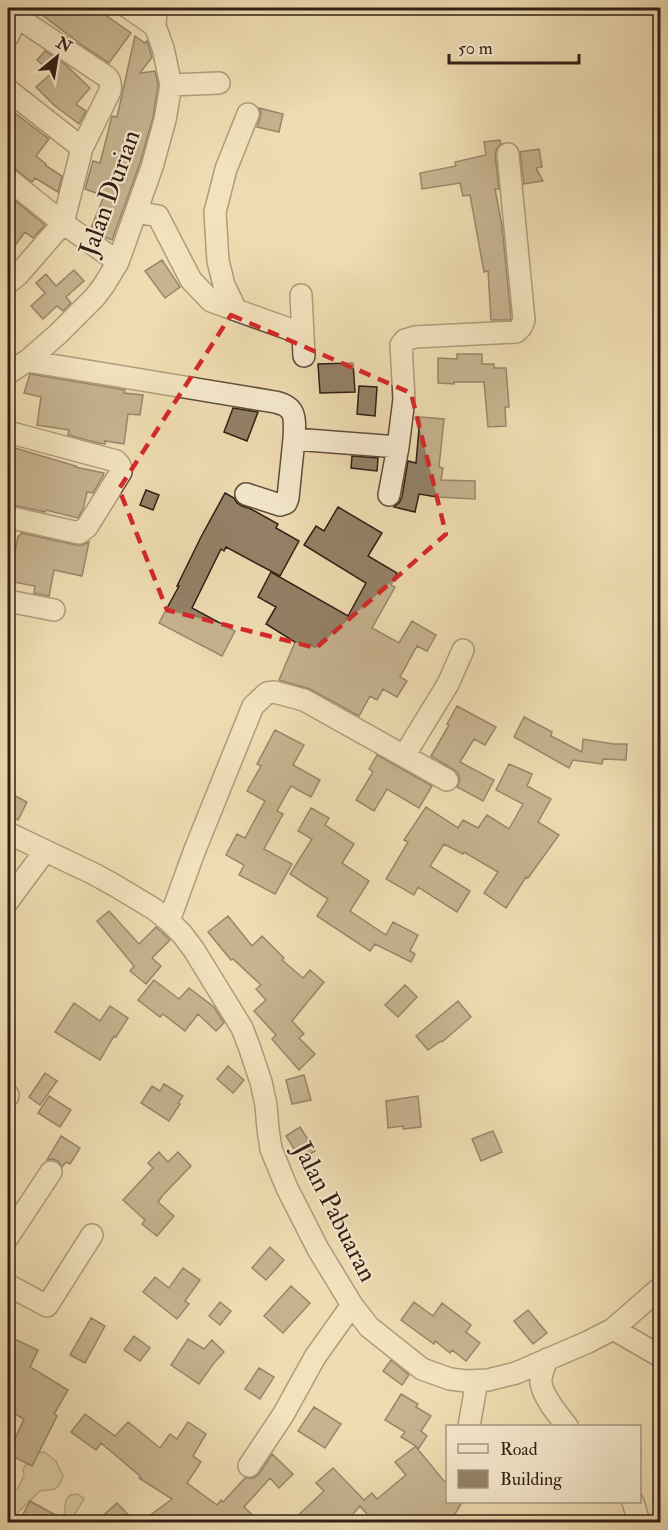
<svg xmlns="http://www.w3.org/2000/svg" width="668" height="1530" font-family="'IM FELL Double Pica',serif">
<rect width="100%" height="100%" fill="#efdcb2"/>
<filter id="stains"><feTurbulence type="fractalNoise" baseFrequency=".00333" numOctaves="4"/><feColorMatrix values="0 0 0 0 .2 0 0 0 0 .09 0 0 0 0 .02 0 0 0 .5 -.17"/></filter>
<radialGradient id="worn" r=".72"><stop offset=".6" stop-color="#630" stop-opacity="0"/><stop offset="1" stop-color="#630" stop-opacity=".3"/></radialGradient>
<path fill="#cfbc97" stroke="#806e56" stroke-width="1.5" d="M44,1452L56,1461L63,1476L60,1484L55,1489L40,1491L18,1512V1520L20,1522H8V1487L11,1489L18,1488L24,1476L23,1469L36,1453Z
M78,1494L84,1499L70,1522H63L66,1500L70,1495Z"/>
<path fill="#948167" stroke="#321f15" stroke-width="1.5" d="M33,8H64L75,15L80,8H108L104,14L131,33L109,63L83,46Z
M135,36L145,43L147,41L152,57L140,73L155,71L158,85L153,117L140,163L112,240L103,236L91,228L104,196L85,189L93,161L100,163L112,116L117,117Z
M45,51L66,65L90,88L76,104L86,111L79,124L55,106L36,87L52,73L37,60Z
M8,108L49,139L36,156L46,164L45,165L62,176L58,192L35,178L32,182L15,169L8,167Z
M259,108L283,114L279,132L257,127L260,118L261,113Z
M500,140L501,144L497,148L495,155L499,189H495L502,226L511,318L510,320H491L488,271L484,272L470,195L463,196L460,183L422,189L420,173L456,166L455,162L486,155L484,142Z
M539,149L542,167L536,168L543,181L524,184L520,152Z
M8,195L45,225L33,238L25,232L8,255Z
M162,260L180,287L165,298L145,271Z
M74,270L84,281L66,297L71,303L63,311L57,306L43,319L31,306L45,293L36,283L46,274L56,286Z
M457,354H482V364H494V368H506L509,407H505L506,426L488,427L484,382H454V384L438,383V358L457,359Z
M353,363L355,392L320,393L318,364Z
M30,374L125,390L124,393L143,395L140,415L128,414L124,444L105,441V444L98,443L68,435L69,430L37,425L41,397L24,393Z
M359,386L377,387L375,416L357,414Z
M233,408L258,412L247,441L224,432Z
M420,417L444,419L439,467L443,468L441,480L475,481V499L437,497L419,494L415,512L394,507L399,503L402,497L408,461L416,463Z
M8,446L76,466L75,467L104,473L103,476L93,493L87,492L83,509L78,518L46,510L45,512L8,504Z
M352,456L378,458L377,471L351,468Z
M146,490L159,495L153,510L140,505Z
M225,493L234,498L237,503L242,506L251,509L278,524L276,528L299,541L280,576L226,547L224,551L221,549L192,608L235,631L222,656L159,623L179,586H177L201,537Z
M338,507L382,533L368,556L397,573L391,585L395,587L372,628L399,643L412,621L436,635L427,651L417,646L400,677L407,681L397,697L383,689L377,700L370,696L359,716L310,689L279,680L295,642L266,624L276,607L258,597L271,572L348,616L366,583L304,545L316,526L324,531Z
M21,533L76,545H82L89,542L82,576L54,570L49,596L34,593L35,586L8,581V562L13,563L18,536H20Z
M457,706L496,727L485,745L474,739L460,762L494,780L483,801L457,787L460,780L458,773L453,769L431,756L449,725L447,724Z
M524,717L552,732L551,736L582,752L583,739L614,744H627L626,760L603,759L602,764L573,760L569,768L514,737Z
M275,730L304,745L293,765L320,780L311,797L291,786L277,811L283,814L264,849L292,864L275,894L239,875L244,865L226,855L237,834L245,838L265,801L247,791L261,766L257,764Z
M377,755L432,786L419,808L387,789L374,811L356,800L373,772L369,769Z
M509,764L532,774L527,786L551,799L538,822L559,835L528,878L526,877L506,908L484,893L498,872L464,852L463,854L444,844L430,866L470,891L457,912L418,887L414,895L386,879L408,842L404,840L426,807L458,828L463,820L478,828L487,815L509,829L523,804L496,790Z
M8,792L27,802L18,820L8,814Z
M311,808L329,818L325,825L354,844L342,863L369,881L350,911L386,935L393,922L418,935L410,951L415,954L411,962L375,944L370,951L317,916L328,899L290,874L312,839L298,831Z
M109,911L139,944L156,927L170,940L152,958L161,966L146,984L130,971L134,966L97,921Z
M228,916L252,946L262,936L284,958L282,960L303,978L310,970L324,982L292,1021L304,1034L299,1038L315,1054L299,1070L272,1039L276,1035L254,1011L266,1000L256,989L261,985L233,959L231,960L208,932Z
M154,980L179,999L189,988L214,1007L224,1023L216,1031L198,1014L185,1031L163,1014L160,1017L138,1000Z
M405,985L417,997L398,1017L385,1005Z
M458,1001L471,1017L442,1042L441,1041L428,1050L416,1036Z
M74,1003L100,1021L110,1006L128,1018L116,1037L114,1036L100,1060L55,1032Z
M228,1066L244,1080L233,1093L217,1079Z
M45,1073L57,1081L40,1105L29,1097Z
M304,1075L311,1100L292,1104L286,1080Z
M164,1084L183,1096L178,1103L180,1104L169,1121L141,1103L152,1086L160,1091Z
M49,1096L71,1110L60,1127L38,1113Z
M418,1096L421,1127L403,1129V1126L388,1128L386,1101Z
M300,1127L315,1151L301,1160L286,1136Z
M493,1131L502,1152L481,1161L472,1139Z
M61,1136L80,1148L70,1164L66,1162L62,1167L58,1161L52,1159L47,1160Z
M159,1152L168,1162L178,1152L191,1166L163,1195L158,1202L174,1216L157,1236L142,1224L145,1220L123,1200L153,1168L148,1163Z
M270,1247L284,1260L266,1280L252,1268Z
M183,1268L200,1280L185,1301L189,1304L177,1319L143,1292L155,1277L169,1288Z
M291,1286L310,1303L283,1333L264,1316Z
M220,1302L231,1311L220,1325L209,1316Z
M414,1302L433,1316L442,1303L471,1325L466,1332L480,1343L466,1361L452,1350L450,1353L435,1341L434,1344L401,1320Z
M528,1310L547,1333L533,1344L514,1321Z
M91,1318L105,1326L85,1363L70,1355Z
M8,1336L38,1350L30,1367L68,1390L54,1414L57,1416L32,1466L8,1454L24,1419L8,1410Z
M134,1336L150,1348L140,1361L124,1350Z
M188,1339L204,1349L212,1340L224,1352L214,1363L199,1384L171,1365Z
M391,1360L409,1375L402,1385L383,1371Z
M259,1368L274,1377L260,1399L245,1389Z
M401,1394L418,1404L416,1407L431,1416L421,1431L427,1436L419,1448L416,1447L444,1481L447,1483V1502H456L461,1504L450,1522H374L360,1506L346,1522H291L324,1491L316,1483L333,1468L364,1500L372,1493L377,1499L406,1475L395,1462L416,1446L401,1437L405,1432L385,1420Z
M314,1407L341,1424L325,1448L298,1431Z
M85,1414L115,1436L128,1422L160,1448L170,1434L177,1439L188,1422L206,1434L193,1456L201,1462L187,1483L217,1505L221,1500L223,1502L245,1478H254L259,1474L272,1454L293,1474L279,1488L270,1478L244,1507L260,1522H141L172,1499L139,1478L140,1476L101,1443L96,1450L71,1432Z
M30,1501L68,1522H19Z
M117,1503L135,1522H96Z"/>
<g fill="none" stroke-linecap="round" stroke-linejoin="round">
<g stroke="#614e3c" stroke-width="24">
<path id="minor" d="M8,8L17,17L107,77C111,81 111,85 110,91L82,148L63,223L18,275L8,283
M129,8L155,26L156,8
M8,36L17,17
M171,85L219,83
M8,90L82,148
M8,179L63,223L118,262
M137,212L158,216L191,280L211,301L303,334
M301,295L304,356
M236,310L224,285L218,261L215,212L226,169L248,114
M27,361L275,402C297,407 295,418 294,439L398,447L404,399L401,345L405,340L415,337L516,332L521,327L524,320L508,154
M8,373L27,361L57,335L95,297L104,285L118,262L152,167L165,120L171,85L163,48L155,26
M8,432L116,461C120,464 121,467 121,472L87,527L79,533L8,517
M246,494L280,505L286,503L288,498L294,439
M389,495L398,447
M8,601L54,610
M404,756L448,684L463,650
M8,833L94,874L114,885L154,909L169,921L182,934L194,950L242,1028L249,1046L261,1082L266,1105L268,1129L271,1149L287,1188L318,1249L352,1305L369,1327L422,1369L450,1379L466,1381L488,1380L516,1373L588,1342L613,1329L660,1288
M8,901L45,851
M169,921L194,852L253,706L267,693L274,692L304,700L447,780
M8,1095V1096
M8,1237L51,1172
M8,1285L47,1306L92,1235
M613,1329L660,1356
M547,1359C545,1366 540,1375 541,1383C543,1397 559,1416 567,1426
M469,1426L477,1381
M249,1466L283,1415L315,1357L352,1305
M633,1502L639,1522"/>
</g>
<use href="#minor" stroke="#f5e8cd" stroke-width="21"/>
</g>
<path d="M0 0H668V1530H0ZM231,315L411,393L446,534L316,648L167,610L119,489Z" fill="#efdcb2" fill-opacity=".55" fill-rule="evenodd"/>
<path fill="none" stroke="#d62828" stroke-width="4.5" stroke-dasharray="12 8" stroke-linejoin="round" d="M231,315L411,393L446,534L316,648L167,610L119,489Z"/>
<g text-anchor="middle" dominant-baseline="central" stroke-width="4.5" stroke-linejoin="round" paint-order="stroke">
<g font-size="26" fill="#321f15" stroke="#f5e8cd">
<text transform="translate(110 193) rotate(-70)">Jalan Durian</text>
<text transform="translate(335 1212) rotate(63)">Jalan Pabuaran</text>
</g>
</g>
<rect width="668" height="1530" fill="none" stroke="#efdcb2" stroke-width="30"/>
<rect x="9" y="9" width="650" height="1512" fill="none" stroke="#321f15" stroke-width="3"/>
<rect x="15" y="15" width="638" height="1500" fill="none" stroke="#321f15" stroke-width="1.5"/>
<rect x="446" y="1425" width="195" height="78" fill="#f5e8cd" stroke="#a79883" stroke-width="1.5"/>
<rect x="458" y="1444" width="30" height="9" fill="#f5e8cd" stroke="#a79883" stroke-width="1.5"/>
<text x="500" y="1455" font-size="18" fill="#321f15">Road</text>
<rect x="458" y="1470" width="30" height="18" fill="#948167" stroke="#a79883" stroke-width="1.5"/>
<text x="500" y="1485" font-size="18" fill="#321f15">Building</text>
<g transform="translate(57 57) rotate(30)" stroke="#f5e8cd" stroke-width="4.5" paint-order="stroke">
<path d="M0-4.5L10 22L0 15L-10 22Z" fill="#321f15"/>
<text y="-9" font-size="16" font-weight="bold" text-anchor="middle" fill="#321f15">N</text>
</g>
<path d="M449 54v9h130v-9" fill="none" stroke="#321f15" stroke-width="3"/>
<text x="458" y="54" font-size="18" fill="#321f15" stroke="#f5e8cd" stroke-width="4.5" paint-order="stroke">50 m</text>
<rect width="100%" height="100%" filter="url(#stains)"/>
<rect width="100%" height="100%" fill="url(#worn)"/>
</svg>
